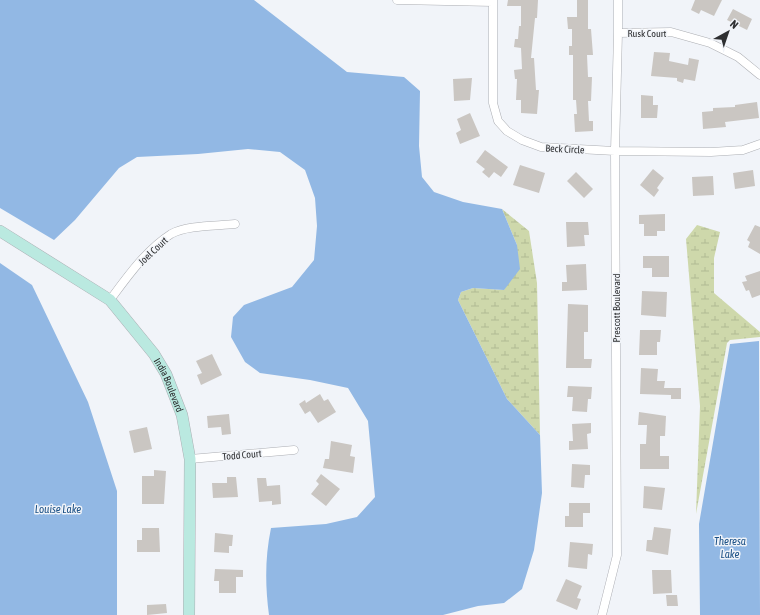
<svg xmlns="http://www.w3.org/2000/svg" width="760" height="615" font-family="'Asap Condensed',sans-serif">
<defs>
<pattern id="wetland-marsh" width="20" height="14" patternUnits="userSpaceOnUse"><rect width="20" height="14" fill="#ced8ab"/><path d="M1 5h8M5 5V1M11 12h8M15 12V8" fill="none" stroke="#b1ba94"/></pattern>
</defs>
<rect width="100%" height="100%" fill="#f1f4f9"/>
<path fill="url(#wetland-marsh)" d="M502,209L529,231L537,283L540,435L507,399L458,300L461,292L473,288L504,290L517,245Z
M697,225L720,232L714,258V293L760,332V337L730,340L727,343L696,514L700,406L686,239Z"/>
<path fill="#92b8e4" d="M0,0H254L347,72L404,77L420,91L419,146L422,177L434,192L463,202L502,209L517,245L520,269L504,290L473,288L461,292L458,300L507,399L540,435L542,493L534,550L522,589L504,603L478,606L443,615H269C265,585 265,557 271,528L326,524L357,517L375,497L368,421L348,388L310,380L260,373L245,362L231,337L233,317L244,305L292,287L314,260L317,226L315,198L305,170L280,152L248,149L198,154L137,157L119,168L75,220L54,240L0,208Z
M0,263L32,285L88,402L117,491V615H0Z
M759,341L760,615H700L699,524L730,344Z"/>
<path fill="#cac6c2" d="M508,0H538L537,18H535L531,58H534L536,90H539L537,114L521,113V100H516L517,79H515L514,70L522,69L521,48L514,47L515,39H518L519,26H521V6H507Z
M577,0H588V29H591L593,55H587L588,77H592L591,101H588L589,121H593V131L575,132L574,114H577L576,100H573V55H569V46H572V29H568L567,17H577Z
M695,0H722L714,16L701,10L699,14L691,10Z
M733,9L752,19L747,30L727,20Z
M654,52L670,53L669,61L688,65L689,58L699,60L695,81L684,79L683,83L677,81V78L651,76Z
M472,78L470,100L454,101L453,79Z
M641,95L653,96V105H658L657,118H641Z
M757,102L759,118L725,122L726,127L703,129L702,112L713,111V108L735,107V105Z
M470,113L480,136L460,144L456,133L461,130L457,119Z
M485,150L508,167L501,177L494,172L489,178L482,172L485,169L476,162Z
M520,165L545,173L539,193L513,185Z
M653,169L664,178L657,188L659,190L654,197L640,185Z
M753,170L755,186L735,189L733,173Z
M576,172L593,189L584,198L567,181Z
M713,176L714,195L693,196L692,177Z
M665,214V231H657V236H644V224H639V215Z
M566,222H588L589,235H584L585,246L567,247Z
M755,225L760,227V254L748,247L750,242L747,240Z
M643,256H669V277H652V268H643Z
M586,264L587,290L562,291V282H567L566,265Z
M760,271V295L752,298L749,290L746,291L742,282L747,281L745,276Z
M642,291L667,292L666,317L641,315Z
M568,304L588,305V332H584V359H592L591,368H566Z
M640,330H661L660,342H657V355H639Z
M212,354L222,375L201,385L197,375L202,373L196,361Z
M641,368L658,369L657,381H665L664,388H681V399H671V395L640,394Z
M568,386L592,387L591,399H588L587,412L572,411L573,397H567Z
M320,394L324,401L328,399L336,412L318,423L310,411L305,414L299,404L305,400L306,403Z
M639,412L666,416L665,436H660V456H669V469H640V444H646L647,425H638Z
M229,414L231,434L222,435L221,427L208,428L207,416Z
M591,423V433L587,434L588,449L569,450V441H573L572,424Z
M147,427L152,449L134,453L129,431Z
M331,441L352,445L350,456L355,457L353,473L323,468L325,459H329Z
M572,464L590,465V475H585L584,488L571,487Z
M154,470L166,471L164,504H142V476H154Z
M321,474L340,489L326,506L311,494L319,484L316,481Z
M227,477H236L238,497L213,498L212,483H227Z
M257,478H266L267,486L280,485L281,504L272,505V501L259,502Z
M644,486L665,488L662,510L643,508Z
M569,503H590V513H583V527H565V516H569Z
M654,527L671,529L668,555L646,551L647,540H652Z
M142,528H159L160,552H137V540H142Z
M215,533L233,535L232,546H229V553L214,552Z
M570,542L593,544L592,555L588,554L587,569L568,567Z
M215,569L243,570V577H236V593H219V581H214Z
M652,570H671L672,593L653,594Z
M566,579L582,586L577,598L581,599L577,610L556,601Z
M666,595H677L678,606H667Z
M166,604L167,613L147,615V605Z"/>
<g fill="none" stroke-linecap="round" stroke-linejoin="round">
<g stroke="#acaeb3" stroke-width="9">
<path id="street" d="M397,0L493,2
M493,0V103L498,121L507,131L522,140L541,147L615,151L711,152L743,150L760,144
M618,33L671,32L710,43L738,57L760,75
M110,300C127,277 146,250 171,234C186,225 217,226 235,224
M190,459L294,450
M602,615L617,555L615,151L618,33V0"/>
</g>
<g stroke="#acaeb3" stroke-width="12">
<g id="secondary">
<path id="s1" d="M0,231L110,300L154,354L166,374L182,415L190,459L189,615"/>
</g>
</g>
<use href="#street" stroke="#fff" stroke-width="8"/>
<use href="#secondary" stroke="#bae9e0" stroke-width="11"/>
</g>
<g text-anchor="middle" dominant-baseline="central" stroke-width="3" stroke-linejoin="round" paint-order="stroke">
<g font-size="10" fill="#2e2f31" stroke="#f1f4f9">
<text x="647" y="33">Rusk Court</text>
<text transform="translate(565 149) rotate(3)">Beck Circle</text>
<text transform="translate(153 251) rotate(-43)">Joel Court</text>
<text transform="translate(616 308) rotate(-90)">Prescott Boulevard</text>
<text stroke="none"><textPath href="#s1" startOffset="234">India Boulevard</textPath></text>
<text transform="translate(242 455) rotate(-5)">Todd Court</text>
</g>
<g font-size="11" font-style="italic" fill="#194f85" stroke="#f1f4f9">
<text x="58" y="509">Louise Lake</text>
<text x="730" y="541">Theresa<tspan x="730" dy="13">Lake</tspan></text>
</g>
</g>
<g transform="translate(728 32) rotate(40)" stroke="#f1f4f9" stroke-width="3" paint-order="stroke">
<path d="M0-3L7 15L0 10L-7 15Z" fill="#2e2f31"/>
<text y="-6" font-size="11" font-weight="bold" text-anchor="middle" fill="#2e2f31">N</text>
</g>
</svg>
